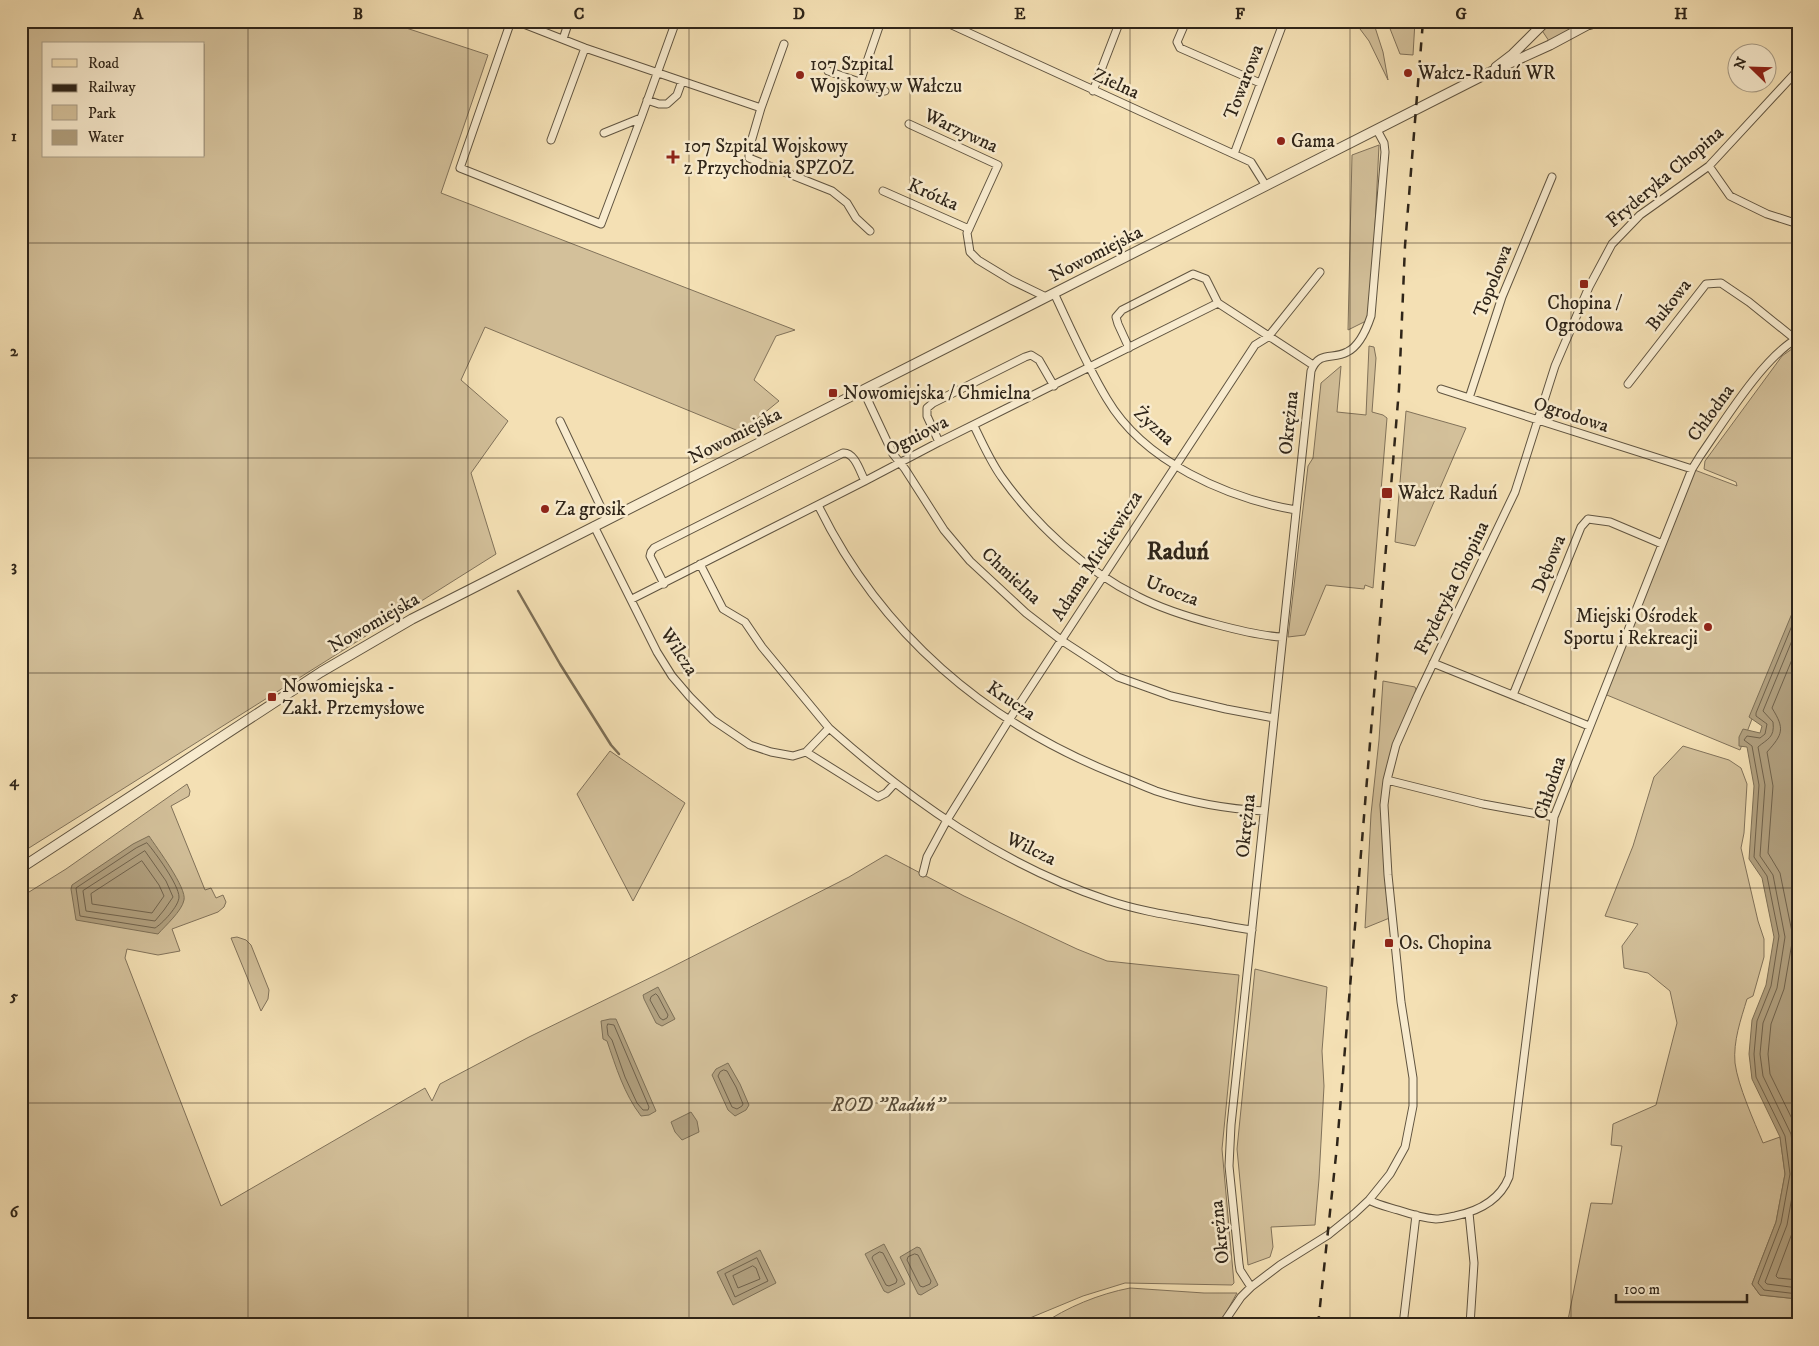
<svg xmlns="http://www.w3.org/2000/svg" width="1819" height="1346" font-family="'IM FELL DW Pica',serif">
<rect width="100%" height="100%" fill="#f4e0b4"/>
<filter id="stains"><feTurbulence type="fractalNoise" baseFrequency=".004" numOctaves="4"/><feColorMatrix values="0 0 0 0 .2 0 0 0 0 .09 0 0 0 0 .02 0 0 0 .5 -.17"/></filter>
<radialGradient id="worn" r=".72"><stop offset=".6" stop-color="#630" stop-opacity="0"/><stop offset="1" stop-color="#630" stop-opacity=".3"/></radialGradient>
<path fill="#d3c09a" stroke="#81725a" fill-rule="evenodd" d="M21,21H378L388,22L488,55L441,193L795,330L776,336L754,380L779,401L741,432L485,327L461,380L508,421L471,473L496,554L21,853ZM44,44H204V156H44Z
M1354,21H1373L1383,52L1388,80L1369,41Z
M1387,21H1415L1413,55L1400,54Z
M1550,21H1565L1571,29L1549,41L1541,29Z
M1379,145L1372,288L1368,320L1348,330L1352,155Z
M1369,346L1374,347L1376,358L1372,412L1383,415L1387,418L1373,588L1365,585L1364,589L1326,585L1305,635L1288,637L1308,466L1313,458L1321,383L1341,366L1337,412L1366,415Z
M1796,346L1798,348V600L1740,750L1602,693L1692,469L1737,486L1736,482L1704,469L1705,461L1782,356Z
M1406,411L1466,428L1415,546L1395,542Z
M1383,681L1415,687L1418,695L1387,780L1388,875L1392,917L1365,928L1371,814L1379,740Z
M1683,746L1729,760L1741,768L1747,784L1744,833L1741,848L1758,921L1764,939V957L1753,996L1747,999C1741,1019 1733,1041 1735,1063C1738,1086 1754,1121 1763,1143L1780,1137L1785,1174L1776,1222L1752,1284L1760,1295L1798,1299V1325H1567L1591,1203L1612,1204L1622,1146L1611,1145L1613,1124L1656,1105L1677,1023L1670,991L1648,973L1624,968L1622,946L1638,924L1605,916L1633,846L1654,777Z
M610,751L685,803L633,901L577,794Z
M187,784L190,791L189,796L171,806L205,890L211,888L216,898L223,895L226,902L224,907L218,912L172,929L180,951L158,955L127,949L125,958L221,1206L425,1088L432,1101L440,1084L529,1037L664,971L849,877L886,855L964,896L1077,949L1107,961L1239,975L1222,1149L1234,1283L1232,1285L1125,1283L1083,1296L1013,1325H21V897L66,869Z
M237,937L246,940L251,945L269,990L268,999L261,1011L231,938Z
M1255,969L1327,987L1322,1051L1324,1086L1319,1179L1315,1225L1271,1227L1273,1247L1270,1257L1248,1265L1237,1149Z
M1130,1288L1204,1293H1237L1219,1325H1041C1067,1307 1099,1294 1130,1288Z"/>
<path fill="#b1a07f" stroke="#7d6f56" d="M1798,599V1299L1760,1295L1752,1284L1776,1222L1785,1174L1780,1137L1752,1079L1749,1054L1752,1020L1766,985L1774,937L1762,878L1749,859L1754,786L1747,747L1739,746V737L1743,729L1760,733L1762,726L1749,717Z
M149,836C157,848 187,888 184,900C182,911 165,926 158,934L76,920L71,889L72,885L133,844Z
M658,987L675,1019L662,1026L656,1023L644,999L643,995Z
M610,1019H616L656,1111L649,1115L641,1116C624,1094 616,1067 607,1041L603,1039L601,1021Z
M728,1063L740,1084L749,1105L746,1110L735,1116L728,1110L712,1075L716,1069Z
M691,1112L697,1121L699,1132L682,1140L675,1132L671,1122Z
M884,1244L905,1284L888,1293L884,1291L865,1254Z
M917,1247L920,1248L938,1285L921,1295L918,1294L900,1257Z
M760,1250L776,1283L733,1305L717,1272Z"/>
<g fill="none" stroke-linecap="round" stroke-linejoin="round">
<path stroke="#70624c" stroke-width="1" d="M1798,611L1756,713V716L1767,724L1765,734L1760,738L1747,736L1744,740L1752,746L1759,785L1754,857L1767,876L1779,936L1771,986L1757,1021L1754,1054L1756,1077L1785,1136L1790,1174L1781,1223L1758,1283L1764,1290L1798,1294
M1798,626L1763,711L1773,722C1775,738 1767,739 1758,747L1765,785L1760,856L1773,875L1785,937L1777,988L1763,1023L1760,1054L1763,1076L1791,1134L1796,1174L1787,1225L1765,1282L1767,1284L1798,1288
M1798,645L1772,708C1785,729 1783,734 1767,752L1773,786L1768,853L1780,873L1793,937L1784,989L1771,1024L1768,1054L1770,1074L1798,1131
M147,843C155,852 179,885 179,897C179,906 162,924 155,928L80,916L76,888L136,848Z
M145,851L166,881L173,897L164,910L155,921L86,911L83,891Z
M142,861L159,885L164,896L152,913L92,904L91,894Z
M656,994L658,996L668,1015L667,1018L663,1020L660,1018L650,1000L651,997Z
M608,1024L614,1025L649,1107L648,1110H643L637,1103L625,1077L612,1040L608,1035L607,1027Z
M724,1070L727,1071L736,1087L743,1104L742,1106L737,1109L732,1107L718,1076L720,1072Z
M1798,1208L1794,1228L1776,1276L1778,1278L1798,1280
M880,1252L883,1253L897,1280L896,1283L889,1286L886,1285L872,1258L873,1256Z
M915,1254L918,1255L931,1281L930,1284L923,1287L920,1286L907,1260L908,1257Z
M757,1258L768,1281L735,1297L725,1274Z
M753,1266L756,1268L760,1279L738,1288L733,1276Z"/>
<path stroke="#7d6f56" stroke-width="2.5" d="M518,591L560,664L611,745L619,754"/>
<g stroke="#605440" stroke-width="9">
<path id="minor" d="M511,21L460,168L601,224L641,118
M516,21L585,48L761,108L749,149V158L832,191L847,203L856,218L870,231
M943,21L1251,162L1266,186
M1186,21L1177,42L1180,48L1260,83
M563,39L569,21
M828,71L885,91
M860,82L881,21
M1093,91L1120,21
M647,100L659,104H667L677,95L682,81
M761,108L784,44
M909,124L998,165L967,233L970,252L978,260L1011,280L1046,297
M604,133L641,118L676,21
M551,140L585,48
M1234,154L1284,21
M1709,166L1730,196L1767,214L1798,224
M883,191L969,229
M1054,293C1071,329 1087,366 1107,399C1144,462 1227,498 1296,510
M1218,303L1313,365
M1129,348L1118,324L1116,317L1122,310L1193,274L1206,279L1218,303
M1628,384L1706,284L1721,283L1749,302L1795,339
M1441,389L1692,469
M863,390L893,454L905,469L944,530L970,561L1026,613L1061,640L1118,677L1171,696L1226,709L1274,718
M1469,398L1502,297L1552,177
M560,421L607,520
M974,426C983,444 991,463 1003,479C1036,525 1086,571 1137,596C1162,609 1188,617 1215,624C1237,630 1260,636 1282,637
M939,442L927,416V408L933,403L1025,357L1031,355L1039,360L1054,386
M818,505C880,633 986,723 1117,775C1130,780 1143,786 1156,791C1189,802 1228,809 1264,811
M594,526L657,652L672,676L690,697L713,720L750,745L771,752L793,756L806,752L829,728L762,647L745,622L723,609L700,564
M664,584L650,556L651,552L654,548L843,453C855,452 860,472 865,481
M632,599L865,481L939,442L1218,303
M1433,663L1589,726
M1513,695L1581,527L1588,519L1610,522L1662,544
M829,728C911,801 1002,865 1107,900C1139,911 1173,916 1207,922C1222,925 1236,928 1252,930
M806,752L878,797L886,793L895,783
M1387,780L1483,804L1554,817
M923,873L927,857L947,820L1009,720L1255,345L1268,337L1320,272
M1369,1200C1378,1205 1388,1207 1398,1210C1410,1214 1423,1218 1436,1219C1442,1219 1449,1217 1455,1216C1479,1211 1500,1200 1509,1177L1554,817L1692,469L1700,456C1723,423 1763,357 1798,338
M1469,1213L1474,1263L1470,1325
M1251,1287L1240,1270L1239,1264L1229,1166L1231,1125L1311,371C1319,350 1333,360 1347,352C1360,346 1367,328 1371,316L1385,152L1384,143L1377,130
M1222,1325L1241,1297L1251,1287L1280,1265L1328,1235L1354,1214L1369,1200L1390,1174L1405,1147L1413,1106V1078L1401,1002L1388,875L1384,805L1387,780L1396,745L1418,695L1515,492L1555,366L1589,287L1612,244L1640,215L1709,166L1798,70
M1403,1325L1416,1215"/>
</g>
<g stroke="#605440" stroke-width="11">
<path id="tertiary" d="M1496,67L1513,54L1546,21
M21,868L321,672L412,619L1486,74L1550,45L1591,23"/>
</g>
<g stroke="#2f2519" stroke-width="13">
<path id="primary" d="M1583,21L1591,23L1595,21"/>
</g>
<use href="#minor" stroke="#f8ebce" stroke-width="7"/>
<use href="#tertiary" stroke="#f8ebce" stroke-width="9"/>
<use href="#primary" stroke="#f4e0b4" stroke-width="11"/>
<path stroke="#2f2519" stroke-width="2.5" stroke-dasharray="9 9" stroke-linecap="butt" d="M1318,1325L1337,1146L1399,389L1405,246L1423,21"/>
</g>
<path fill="none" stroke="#2f2519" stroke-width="1" stroke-opacity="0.55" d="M248,21V1325M468,21V1325M689,21V1325M910,21V1325M1130,21V1325M1350,21V1325M1571,21V1325M21,243H1798M21,458H1798M21,673H1798M21,888H1798M21,1103H1798"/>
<g fill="#8f2418" stroke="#f8ebce" stroke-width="2">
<circle cx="1408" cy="73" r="5"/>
<circle cx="800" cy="75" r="5"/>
<circle cx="1281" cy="141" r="5"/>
<path d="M670.5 149.5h5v5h5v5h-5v5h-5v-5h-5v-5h5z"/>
<rect x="1579" y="279" width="10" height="10" rx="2.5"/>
<rect x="828" y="388" width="10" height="10" rx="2.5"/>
<rect x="1381" y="487" width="12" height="12" rx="2.5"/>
<circle cx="545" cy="509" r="5"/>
<circle cx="1708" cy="627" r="5"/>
<rect x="267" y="692" width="10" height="10" rx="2.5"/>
<rect x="1384" y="938" width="10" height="10" rx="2.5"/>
</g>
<g text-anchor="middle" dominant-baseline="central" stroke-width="5" stroke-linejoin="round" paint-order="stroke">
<g font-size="19" fill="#2f2519" stroke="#f8ebce" text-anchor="start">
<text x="810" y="64">107 Szpital<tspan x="810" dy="22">Wojskowy w Wałczu</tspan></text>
<text x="1418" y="73">Wałcz-Raduń WR</text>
<text x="1291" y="141">Gama</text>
<text x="684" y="146">107 Szpital Wojskowy<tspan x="684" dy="22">z Przychodnią SPZOZ</tspan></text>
<text x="1584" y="303" text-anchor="middle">Chopina /<tspan x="1584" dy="22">Ogrodowa</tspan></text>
<text x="843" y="393">Nowomiejska / Chmielna</text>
<text x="1398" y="493">Wałcz Raduń</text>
<text x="555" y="509">Za grosik</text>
<text x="1698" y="616" text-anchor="end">Miejski Ośrodek<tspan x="1698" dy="22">Sportu i Rekreacji</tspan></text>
<text x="282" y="686">Nowomiejska -<tspan x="282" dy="22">Zakł. Przemysłowe</tspan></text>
<text x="1399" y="943">Os. Chopina</text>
</g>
<g font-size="19" fill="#2f2519" stroke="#f8ebce">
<text transform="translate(1244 82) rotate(-69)">Towarowa</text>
<text transform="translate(1116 84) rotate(24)">Zielna</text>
<text transform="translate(961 131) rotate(25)">Warzywna</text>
<text transform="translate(1665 177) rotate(-40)">Fryderyka Chopina</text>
<text transform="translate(933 195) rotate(24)">Krótka</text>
<text transform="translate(1096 254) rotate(-27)">Nowomiejska</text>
<text transform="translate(1493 281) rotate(-69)">Topolowa</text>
<text transform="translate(1669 305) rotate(-52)">Bukowa</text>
<text transform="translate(1711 413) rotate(-54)">Chłodna</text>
<text transform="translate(1571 415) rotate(18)">Ogrodowa</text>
<text transform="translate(1289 423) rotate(-84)">Okrężna</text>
<text transform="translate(1154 426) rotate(42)">Żyzna</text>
<text transform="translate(735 436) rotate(-27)">Nowomiejska</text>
<text transform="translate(917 436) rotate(-27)">Ogniowa</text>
<text transform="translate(1097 556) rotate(-57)">Adama Mickiewicza</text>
<text transform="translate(1549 564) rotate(-68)">Dębowa</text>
<text transform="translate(1011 576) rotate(43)">Chmielna</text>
<text transform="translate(1452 588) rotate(-64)">Fryderyka Chopina</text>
<text transform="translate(1172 591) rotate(21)">Urocza</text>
<text transform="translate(374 623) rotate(-30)">Nowomiejska</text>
<text transform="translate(679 652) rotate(57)">Wilcza</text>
<text transform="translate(1011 701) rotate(34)">Krucza</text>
<text transform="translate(1550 788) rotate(-72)">Chłodna</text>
<text transform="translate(1246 826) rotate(-84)">Okrężna</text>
<text transform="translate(1031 849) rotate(26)">Wilcza</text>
<text transform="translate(1220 1232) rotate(-96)">Okrężna</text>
</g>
<g font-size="19" font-style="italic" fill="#584c39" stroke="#f8ebce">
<text x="888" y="1105">ROD "Raduń"</text>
</g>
<g font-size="24" font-weight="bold" fill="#2f2519" stroke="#f8ebce">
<text x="1178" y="552">Raduń</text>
</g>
</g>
<rect width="1819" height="1346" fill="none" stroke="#f4e0b4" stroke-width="55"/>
<rect x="42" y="42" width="162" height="115" fill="#f8ebce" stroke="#a89c86"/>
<rect x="52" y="59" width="25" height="8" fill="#f4e0b4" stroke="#a89c86"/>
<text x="88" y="68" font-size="15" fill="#2f2519">Road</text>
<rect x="52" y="84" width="25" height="8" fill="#2f2519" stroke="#a89c86"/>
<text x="88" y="92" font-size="15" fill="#2f2519">Railway</text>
<rect x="52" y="105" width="25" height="15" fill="#d3c09a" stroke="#a89c86"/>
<text x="88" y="118" font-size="15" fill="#2f2519">Park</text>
<rect x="52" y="130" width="25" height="15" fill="#b1a07f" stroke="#a89c86"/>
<text x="88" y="142" font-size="15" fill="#2f2519">Water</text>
<g transform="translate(1752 68) rotate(293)"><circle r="24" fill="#f8ebce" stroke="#a89c86"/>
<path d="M0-4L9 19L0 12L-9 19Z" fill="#8f2418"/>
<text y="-8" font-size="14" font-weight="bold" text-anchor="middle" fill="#2f2519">N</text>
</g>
<path d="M1616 1294v8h131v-8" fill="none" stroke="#2f2519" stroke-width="2.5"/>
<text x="1624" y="1294" font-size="15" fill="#2f2519" stroke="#f8ebce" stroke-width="4" paint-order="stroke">100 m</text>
<rect x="28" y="28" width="1764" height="1290" fill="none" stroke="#2f2519" stroke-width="2"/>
<g font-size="16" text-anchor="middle" font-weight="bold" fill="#2f2519">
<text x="138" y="19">A</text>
<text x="358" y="19">B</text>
<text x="579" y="19">C</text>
<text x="799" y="19">D</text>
<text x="1020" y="19">E</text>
<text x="1240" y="19">F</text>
<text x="1461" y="19">G</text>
<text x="1681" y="19">H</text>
<text x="14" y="141">1</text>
<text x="14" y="356">2</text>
<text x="14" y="571">3</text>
<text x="14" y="786">4</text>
<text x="14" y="1001">5</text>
<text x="14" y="1217">6</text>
</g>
<rect width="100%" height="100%" filter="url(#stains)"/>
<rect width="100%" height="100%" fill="url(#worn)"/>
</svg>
